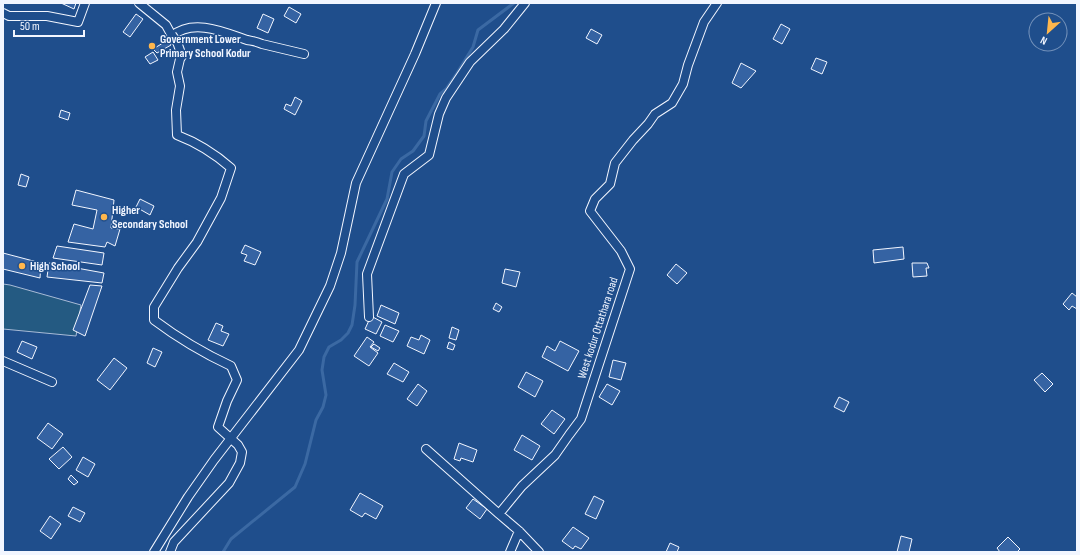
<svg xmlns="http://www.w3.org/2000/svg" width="1080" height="555" font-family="'Sofia Sans Condensed',sans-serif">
<rect width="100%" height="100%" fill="#1f4e8c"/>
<path fill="#245a82" stroke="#a8bbd7" d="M3,284L10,285L81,305L76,336L3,329Z"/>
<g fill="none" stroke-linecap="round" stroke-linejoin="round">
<path stroke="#3b69a3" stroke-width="3" d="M223,552L231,539L295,487L305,464L316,420L323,407L326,395L322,370L324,357L329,347L341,340L348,333L352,325L355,305L357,262L387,199L392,172L401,159L413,151L424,136L426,121L440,94L446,89L457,73L473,47L478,30L514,3"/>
</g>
<path fill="#3563a3" stroke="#f2f6ff" d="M61,3H76L74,9Z
M289,7L301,14L296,23L284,16Z
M136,14L143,19L130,37L123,32Z
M263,14L274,19L268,33L257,28Z
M781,24L790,29L782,44L773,39Z
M591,29L602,35L597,44L586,38Z
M168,40L171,45L157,53L153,49Z
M153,52L158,60L150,64L145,57Z
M816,58L827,62L822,74L811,69Z
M741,63L756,71L741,88L732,83Z
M295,97L302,101L295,115L284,109L286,104L291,106Z
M61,110L70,113L68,120L59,117Z
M21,174L29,177L26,187L18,185Z
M76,190L114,200L111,228L120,229L115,246L107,242L105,247L68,242L74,224L93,229L97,210L72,205Z
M140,199L154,206L150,215L136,207Z
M245,245L261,252L255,265L244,261L247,255L241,253Z
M57,246L104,253L102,265L53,258Z
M903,247L904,259L874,263L873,250Z
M3,253L41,263L40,278L3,269Z
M49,263L104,273L102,283L47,277Z
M912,263H927L929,268H926L927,276L913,277Z
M676,264L687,273L677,284L667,275Z
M505,269L520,272L516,287L502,283Z
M90,285L102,286L85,336L73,330Z
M1072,293L1077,297V309L1072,306L1069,310L1063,304Z
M496,303L502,307L499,312L493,309Z
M381,305L399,313L395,324L377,316Z
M371,316L382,322L376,334L365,329Z
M216,323L223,326L221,331L229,334L223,346L208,340Z
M385,325L399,331L393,342L380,336Z
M452,327L459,330L456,340L449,338Z
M421,335L430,340L424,354L407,346L411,337L419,340Z
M367,337L374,342L370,347L378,353L369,366L354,356Z
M22,341L37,347L32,359L17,352Z
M560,341L579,351L568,371L542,357L547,346L555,351Z
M449,342L455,345L453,350L447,348Z
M374,344L380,348L378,351L371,347Z
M153,348L162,352L155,367L147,363Z
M114,358L127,368L110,390L97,380Z
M613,360L626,363L621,380L609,377Z
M394,363L409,372L403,382L387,374Z
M526,372L543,381L535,397L518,387Z
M1042,373L1053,384L1045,392L1034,380Z
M418,384L427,391L417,406L407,399Z
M607,384L620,391L612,405L599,397Z
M839,397L849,402L844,412L834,407Z
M552,410L565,419L554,434L541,424Z
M48,423L63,434L52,449L37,438Z
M522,435L540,446L532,460L514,450Z
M459,443L477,450L473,462L461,458L460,461L454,459Z
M63,447L72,457L59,469L49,459Z
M83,457L95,464L88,477L76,470Z
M71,475L78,482L74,485L68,479Z
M360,493L383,506L376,519L365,513L362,517L350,510Z
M594,496L604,501L596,519L585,514Z
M473,499L487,509L480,519L466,508Z
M73,507L85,513L80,522L68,516Z
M50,516L61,524L51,539L40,531Z
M573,527L589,538L581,549L575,546L573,549L562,541Z
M901,536L912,539L909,552H897Z
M1008,537L1020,549L1017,552H1000L997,548Z
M670,543L679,547L677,552H666Z"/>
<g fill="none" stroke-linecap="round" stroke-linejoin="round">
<g stroke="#f2f6ff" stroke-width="10">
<path id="street" d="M139,3L166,25L172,36C193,18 224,32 247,40C252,41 256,41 262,44L304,54
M3,13L9,16H47L78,22L85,3
M369,317L367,274L404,174L429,155L439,114L446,98L470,62L504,29L525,3
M3,361L52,382
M426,449L499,514
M154,552L188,497L214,460L299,350L330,286L341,253L356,183L415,54L436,3
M170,552L174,542L229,483L240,463L242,452L238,445L218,427L227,401L237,380L231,366C203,353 178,338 154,320V307L178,268L197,242L221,198L231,168C214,153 198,143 177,135L176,110L180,86L177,72L180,59L182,56L177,42
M510,552L519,531
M539,552L519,531L499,514L522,486L555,455L569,435L581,419L630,269L621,251L590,211L595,199L610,184L615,163L633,140L648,124L655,114L672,103L683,84L688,65L704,22L717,3"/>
</g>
<use href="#street" stroke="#1f4e8c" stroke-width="8"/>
<g stroke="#f2f6ff" stroke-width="10" stroke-linecap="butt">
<path id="street-bridge" d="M172,35L177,42"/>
</g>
<use href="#street-bridge" stroke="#1f4e8c" stroke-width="8"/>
</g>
<g fill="#ffb74d" stroke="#1f4e8c" stroke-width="1.5">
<circle cx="152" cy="46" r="4"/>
<circle cx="104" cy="217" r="4"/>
<circle cx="22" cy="266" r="4"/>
</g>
<g text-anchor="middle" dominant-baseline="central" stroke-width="3" stroke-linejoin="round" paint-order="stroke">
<g font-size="12" font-weight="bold" fill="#f2f6ff" stroke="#1f4e8c" text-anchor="start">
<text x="160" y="39">Government Lower<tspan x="160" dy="14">Primary School Kodur</tspan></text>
<text x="112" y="210">Higher<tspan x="112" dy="14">Secondary School</tspan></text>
<text x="30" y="266">High School</text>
</g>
<g font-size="12" fill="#f2f6ff" stroke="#1f4e8c">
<text transform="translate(598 328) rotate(-72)">West kodur Ottathara road</text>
</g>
</g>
<rect width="1080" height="555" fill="none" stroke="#f2f6ff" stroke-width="8"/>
<g transform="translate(1048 32) rotate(207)"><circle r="19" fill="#1f4e8c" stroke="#7391ba"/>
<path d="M0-3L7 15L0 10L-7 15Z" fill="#ffb74d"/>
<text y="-6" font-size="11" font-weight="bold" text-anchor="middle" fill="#f2f6ff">N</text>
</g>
<path d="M14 30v6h70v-6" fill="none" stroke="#f2f6ff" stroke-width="2"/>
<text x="20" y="30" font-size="12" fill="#f2f6ff" stroke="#1f4e8c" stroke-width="3" paint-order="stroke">50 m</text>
</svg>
